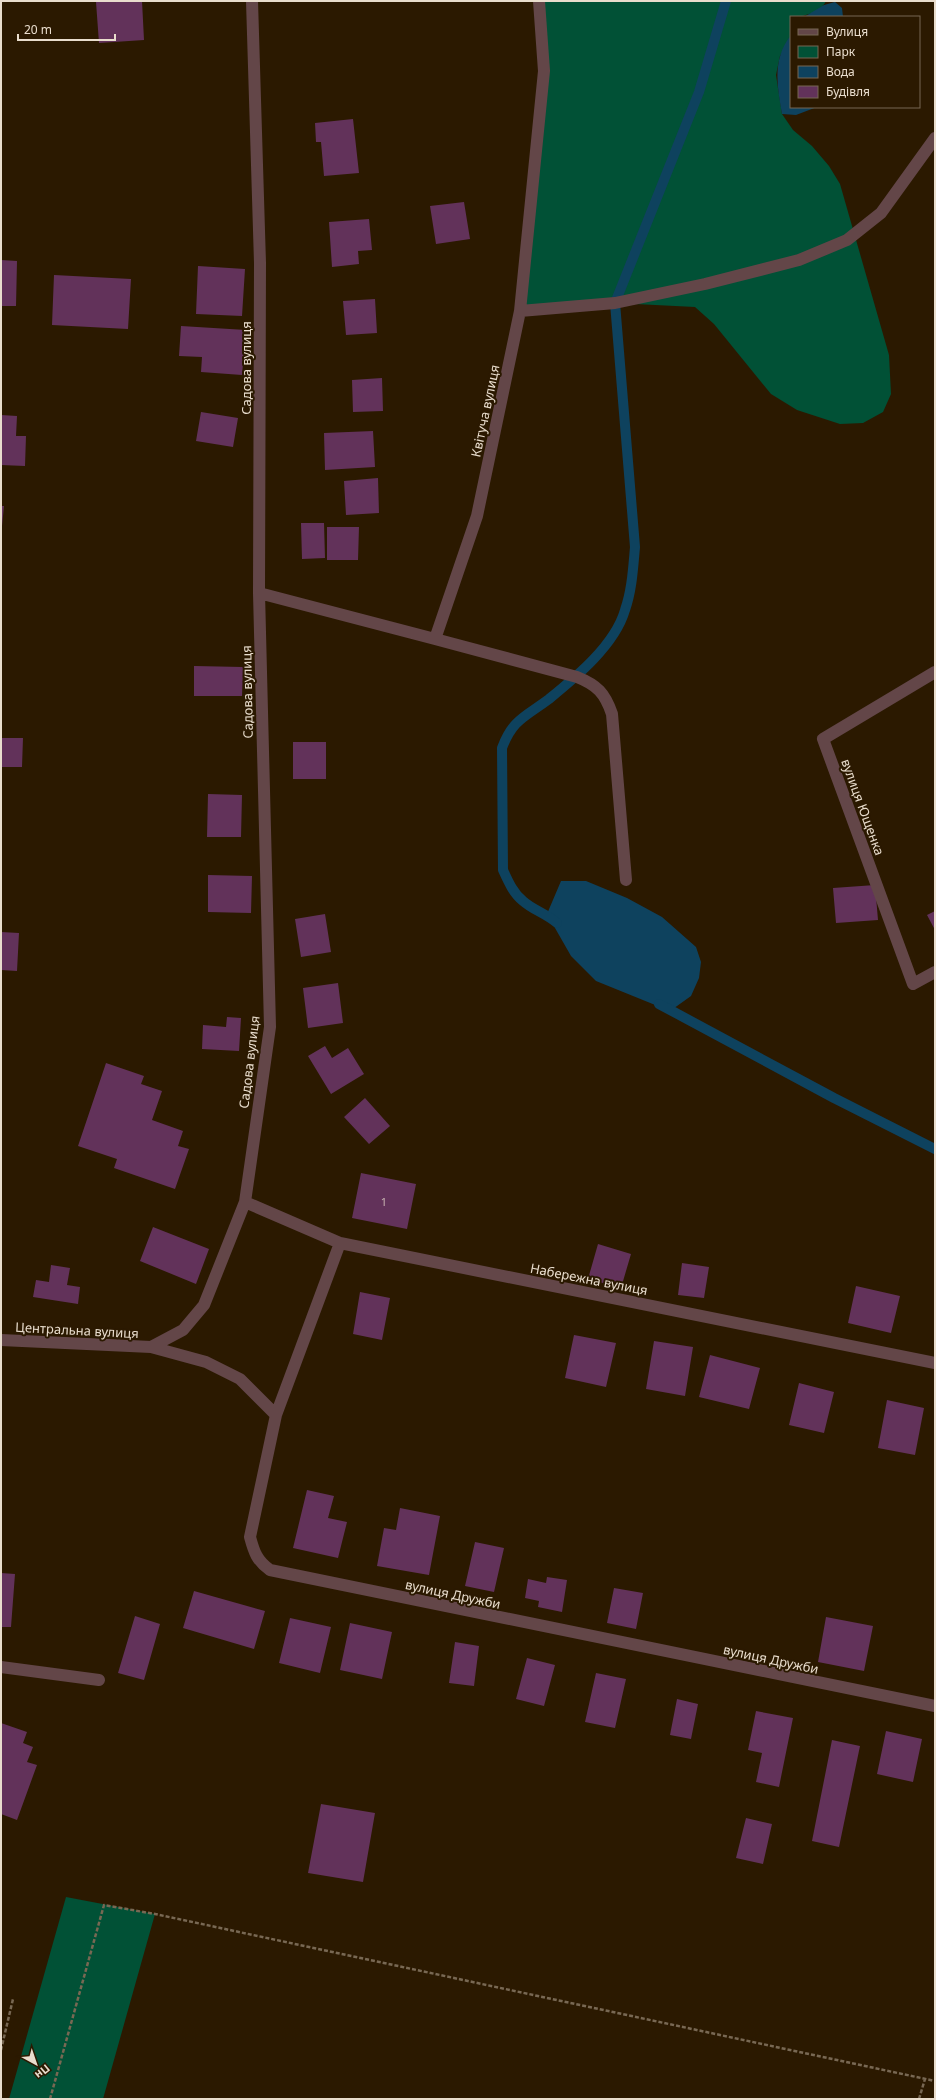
<svg xmlns="http://www.w3.org/2000/svg" width="936" height="2100" font-family="'Noto Sans',sans-serif">
<rect width="100%" height="100%" fill="#2b1900"/>
<path fill="#015136" d="M539,1H826C820,13 803,17 791,17V35L780,56L776,75L782,114L793,130L812,146L829,166L840,184L889,355L891,394L883,412L863,423L840,424L797,410L771,394L714,324L695,307L615,303L520,311L544,71Z
M66,1897L155,1914L103,2099H9Z"/>
<path fill="#0e425e" d="M835,2L842,8L843,17H804L824,5Z
M791,35V107H817L796,115L782,114C777,86 772,59 791,35Z
M561,881H586L627,898L662,917L696,947L701,962L699,978L691,996L670,1011L596,981L571,956L547,914Z"/>
<g fill="none" stroke-linecap="round" stroke-linejoin="round">
<path stroke="#0e425e" stroke-width="10" d="M557,923C545,913 533,910 523,901C513,893 508,881 503,870L502,748C513,719 525,717 549,699C576,677 615,645 625,610C632,590 633,569 635,547L615,303L699,92L726,1
M659,1004L834,1098L935,1149"/>
</g>
<path fill="#62325a" d="M142,1L144,40L99,43L96,2Z
M353,119L359,173L324,176L321,142H316L315,123Z
M464,202L470,239L436,244L430,206Z
M369,219L372,250L358,251L359,264L332,267L329,222Z
M1,260L17,261L16,306H1Z
M198,266L245,269L242,316L196,314Z
M54,275L131,279L128,329L52,325Z
M375,299L377,333L346,335L343,301Z
M181,326L246,330L242,375L201,372L202,357L179,356Z
M382,378L383,411L353,412L352,380Z
M201,412L238,418L233,447L196,441Z
M1,415L17,416L16,436H26L25,466L1,465Z
M373,431L375,467L325,470L324,433Z
M378,478L379,513L346,515L344,481Z
M1,506H4L2,526H1Z
M301,523H324L325,558L302,559Z
M327,527H359L358,560H327Z
M194,666L243,667L242,696H194Z
M1,738H23L22,767H1Z
M293,742H326V779H293Z
M208,794L242,795L241,837H207Z
M208,875L252,876L251,913L208,912Z
M875,885L878,920L836,923L833,888Z
M935,911V930L927,915Z
M325,914L331,952L301,957L295,919Z
M1,932L19,933L17,971L1,970Z
M338,983L343,1023L308,1028L303,988Z
M227,1017L241,1018L239,1051L202,1049L203,1025L226,1027Z
M325,1046L332,1058L348,1048L364,1074L331,1094L308,1056Z
M106,1063L144,1076L141,1084L162,1091L152,1120L183,1131L178,1146L189,1149L175,1189L114,1168L117,1159L78,1146Z
M365,1098L390,1126L369,1144L344,1117Z
M361,1173L416,1184L407,1229L352,1218Z
M153,1227L209,1249L196,1284L140,1261Z
M598,1244L631,1254L621,1288L588,1279Z
M682,1263L709,1267L704,1298L678,1295Z
M51,1265L70,1268L67,1285L80,1287L78,1304L33,1297L36,1280L49,1282Z
M856,1286L900,1296L891,1333L848,1323Z
M360,1292L390,1298L382,1340L353,1334Z
M574,1335L616,1343L606,1387L565,1378Z
M654,1341L693,1347L685,1396L646,1389Z
M710,1355L760,1368L749,1409L699,1397Z
M799,1383L834,1392L824,1433L789,1425Z
M887,1400L924,1408L915,1455L878,1448Z
M307,1490L334,1496L328,1518L347,1522L338,1558L293,1548Z
M400,1508L440,1516L429,1575L377,1566L384,1528L396,1530Z
M475,1542L504,1548L494,1592L465,1586Z
M1,1573L15,1574L11,1627H1Z
M547,1577L567,1580L562,1612L538,1607L539,1601L525,1598L528,1579L546,1583Z
M614,1588L643,1593L636,1629L607,1623Z
M194,1591L265,1611L254,1649L183,1628Z
M135,1616L160,1624L144,1680L118,1673Z
M826,1617L873,1626L864,1671L818,1662Z
M290,1618L331,1627L320,1673L279,1663Z
M350,1623L392,1632L382,1679L340,1670Z
M455,1642L479,1646L474,1686L449,1683Z
M527,1658L555,1665L544,1706L516,1699Z
M596,1673L626,1679L615,1728L585,1722Z
M677,1699L698,1704L691,1739L670,1735Z
M756,1711L793,1718L779,1787L756,1782L762,1753L748,1750Z
M1,1723L27,1732L23,1743L33,1747L27,1762L37,1765L17,1820L1,1814Z
M886,1731L922,1739L913,1782L877,1774Z
M832,1740L860,1746L839,1847L812,1841Z
M321,1804L375,1813L363,1882L308,1873Z
M746,1818L772,1824L763,1864L736,1858Z"/>
<g fill="none" stroke-linecap="round" stroke-linejoin="round">
<path stroke="#786853" stroke-width="2.5" stroke-dasharray="4 2" stroke-linecap="butt" d="M1,2050L13,1999
M50,2099L104,1905L155,1914L935,2081
M919,2099L925,2079"/>
<path stroke="#634648" stroke-width="12" d="M520,311L615,303L705,284L799,260L847,240L881,213L935,138
M259,593L435,639L477,516L520,311L544,71L539,1
M435,639L577,677C597,685 605,693 612,714L626,880
M935,672L823,739L913,984L935,972
M245,1202L340,1243L935,1363
M1,1340L151,1347L206,1362L240,1379L276,1415L250,1537C254,1552 257,1561 270,1570L935,1706
M151,1347L183,1330L204,1305L245,1202L270,1027L259,593L260,263L252,1
M276,1415L340,1243
M1,1667L99,1680"/>
</g>
<g text-anchor="middle" dominant-baseline="central" stroke-width="4" stroke-linejoin="round" paint-order="stroke">
<g font-size="11" fill="#c7b2b0">
<text x="384" y="1201">1</text>
</g>
<g font-size="13" fill="#e9ddcd" stroke="#2b1900">
<text transform="translate(246 368) rotate(-90)">Садова вулиця</text>
<text transform="translate(485 411) rotate(-78)">Квітуча вулиця</text>
<text transform="translate(247 692) rotate(-91)">Садова вулиця</text>
<text transform="translate(863 807) rotate(70)">вулиця Ющенка</text>
<text transform="translate(249 1062) rotate(-83)">Садова вулиця</text>
<text transform="translate(589 1279) rotate(11)">Набережна вулиця</text>
<text transform="translate(77 1330) rotate(3)">Центральна вулиця</text>
<text transform="translate(453 1594) rotate(12)">вулиця Дружби</text>
<text transform="translate(771 1659) rotate(12)">вулиця Дружби</text>
</g>
</g>
<rect width="936" height="2100" fill="none" stroke="#e9ddcd" stroke-width="4"/>
<rect x="790" y="16" width="130" height="92" fill="#2b1900" stroke="#776752"/>
<rect x="798" y="29" width="20" height="6" fill="#634648" stroke="#776752"/>
<text x="826" y="36" font-size="12" fill="#e9ddcd">Вулиця</text>
<rect x="798" y="46" width="20" height="12" fill="#015136" stroke="#776752"/>
<text x="826" y="56" font-size="12" fill="#e9ddcd">Парк</text>
<rect x="798" y="66" width="20" height="12" fill="#0e425e" stroke="#776752"/>
<text x="826" y="76" font-size="12" fill="#e9ddcd">Вода</text>
<rect x="798" y="86" width="20" height="12" fill="#62325a" stroke="#776752"/>
<text x="826" y="96" font-size="12" fill="#e9ddcd">Будівля</text>
<g transform="translate(36 2064) rotate(140)" stroke="#2b1900" stroke-width="3" paint-order="stroke">
<path d="M0-3L7 15L0 10L-7 15Z" fill="#e9ddcd"/>
<text y="-6" font-size="11" font-weight="bold" text-anchor="middle" fill="#e9ddcd">Пн</text>
</g>
<path d="M18 34v6h97v-6" fill="none" stroke="#e9ddcd" stroke-width="2"/>
<text x="24" y="34" font-size="12" fill="#e9ddcd" stroke="#2b1900" stroke-width="3" paint-order="stroke">20 m</text>
</svg>
